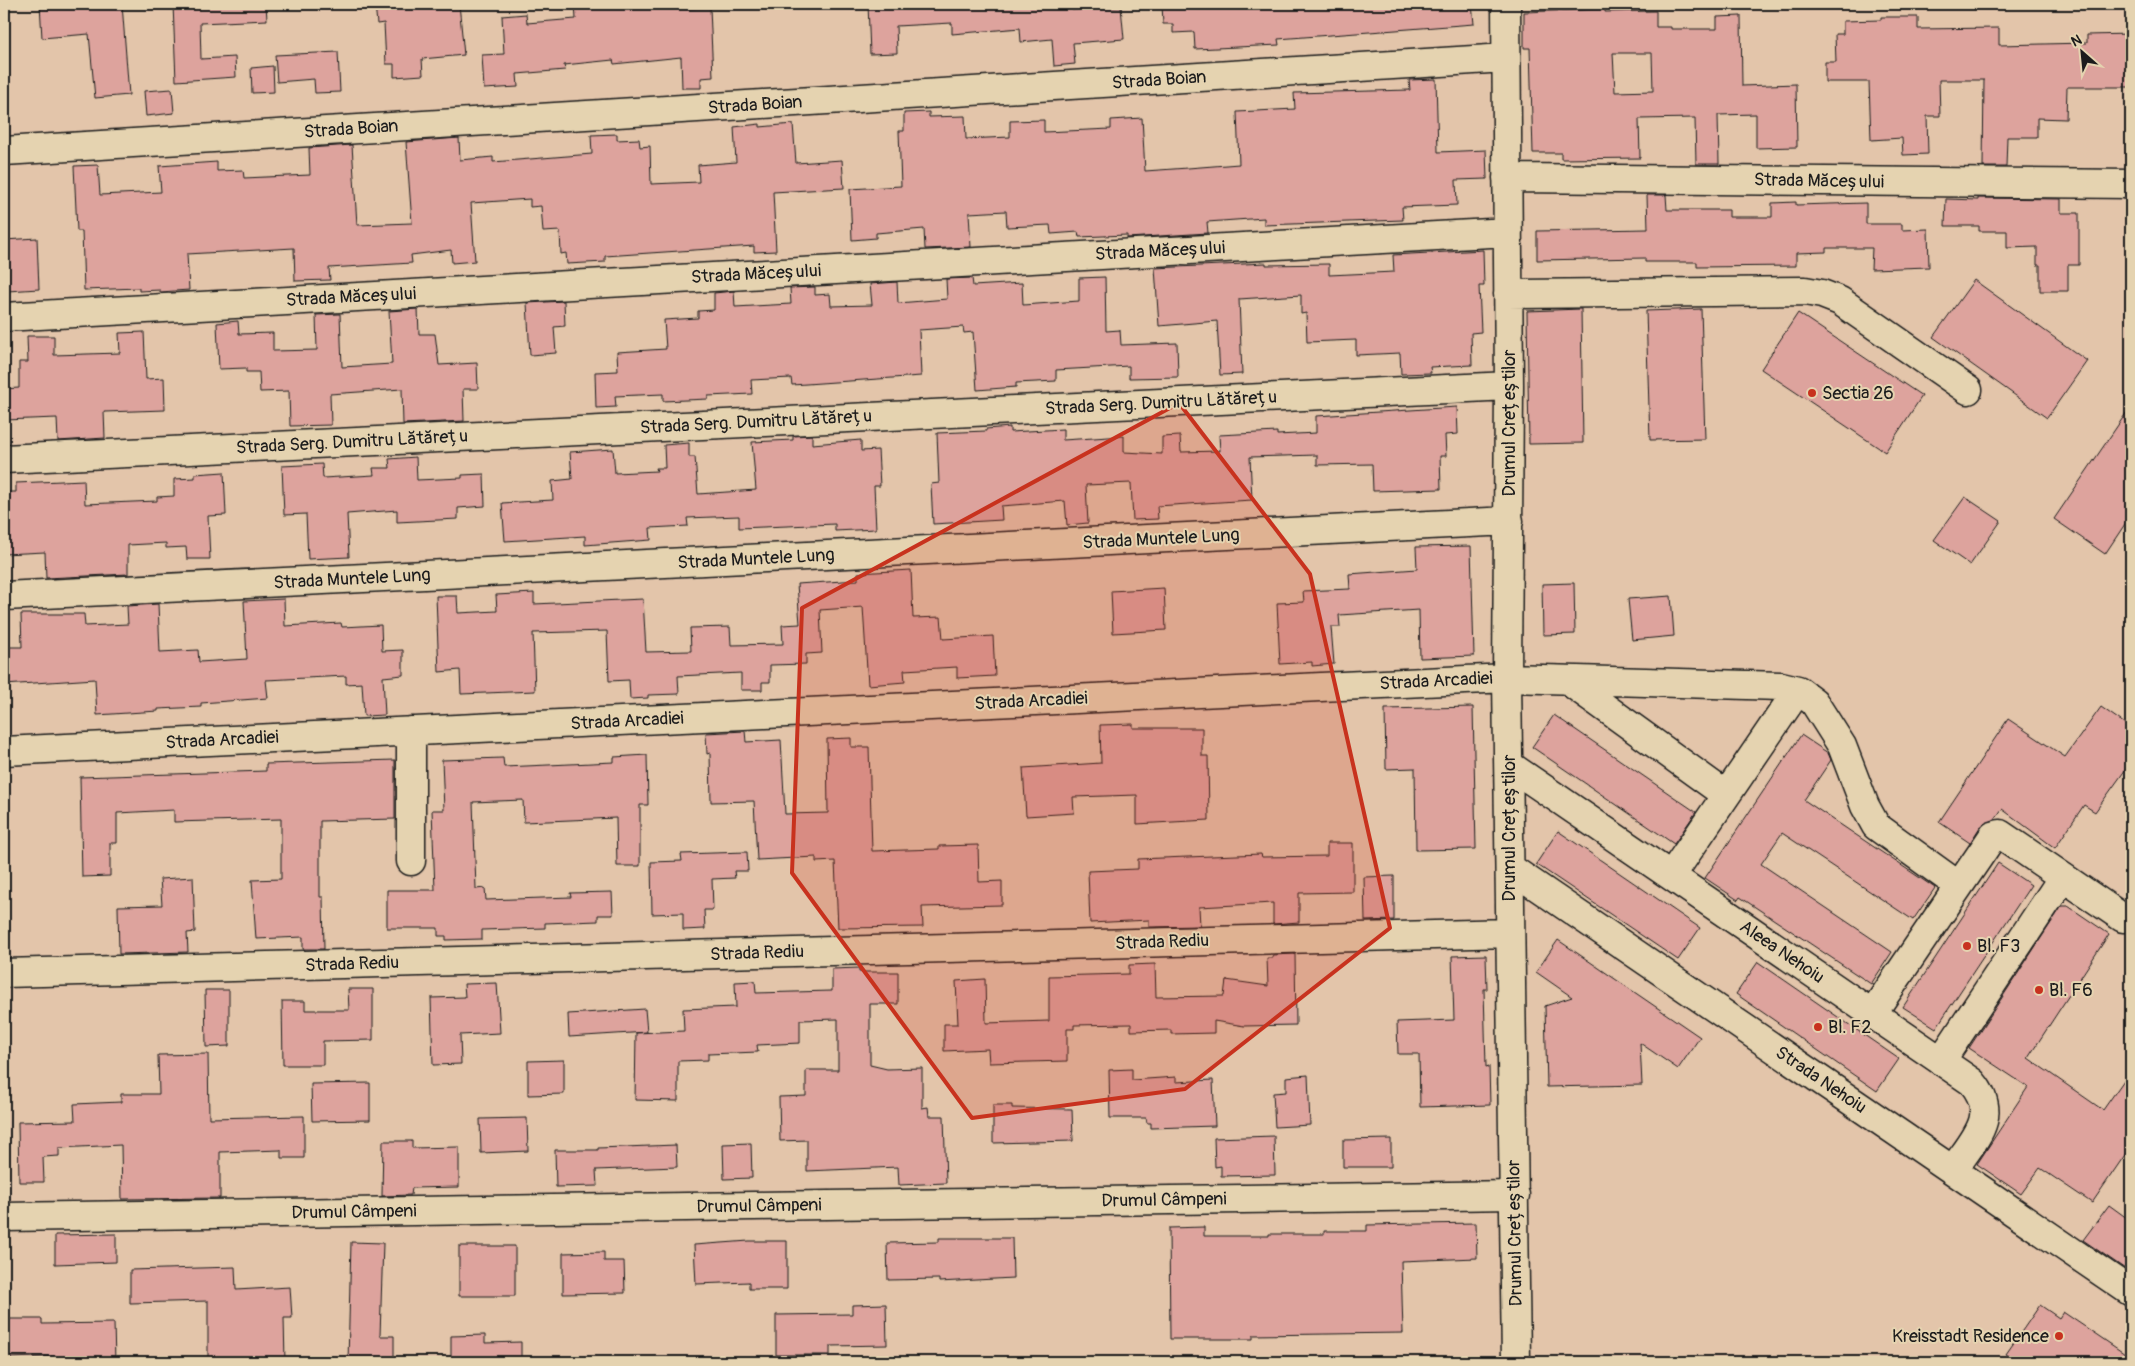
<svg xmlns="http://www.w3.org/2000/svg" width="2135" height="1366" font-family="Pangolin,sans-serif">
<rect width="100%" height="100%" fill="#e3c5aa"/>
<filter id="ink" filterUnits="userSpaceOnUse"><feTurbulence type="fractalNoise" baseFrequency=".02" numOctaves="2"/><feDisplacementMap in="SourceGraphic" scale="10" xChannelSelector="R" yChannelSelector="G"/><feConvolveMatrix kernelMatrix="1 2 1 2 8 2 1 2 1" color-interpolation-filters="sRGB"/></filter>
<g filter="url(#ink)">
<path fill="#dda39d" stroke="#1c1c1c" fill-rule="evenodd" d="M40,4H122L129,95L95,98L89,34L42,38Z
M173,4H266L267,20L200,23L201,59L235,57L236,77L176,81Z
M375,4H459L464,55L422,59L423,75L394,77V64H386L384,23L377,24Z
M575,4H687V9L710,8L713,77L701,78V88H682L681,57L614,64L613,60L564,65L565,70L517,74L518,87L484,89L482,55L504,54L502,16L526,14L527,23L576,19Z
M868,4H1071L1072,10L1121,7L1124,39L1073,43L1075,64L1054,66L1052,39L1021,42L1020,28L952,34V23L896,26L897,53L870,54Z
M1162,4H1472L1474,24L1278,39L1279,45L1195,49L1194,32L1173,33V24H1163Z
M1605,9V12L1656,11V27H1671V29H1717V17L1741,16L1742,86L1796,84L1797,147L1756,148V114L1718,115L1719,164H1696L1695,118L1639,119L1640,158L1561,159V153H1533L1530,48H1524V12ZM1613,53H1652L1653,91L1615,92Z
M1881,17H1918V29L1999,28V45L2087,43V35L2131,34V87H2067L2066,119L2037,118V137H2007L2006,167H1983L1984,80H1939L1940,116H1927L1928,154L1903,155L1902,138L1871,140L1869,82H1825V62H1836L1835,34H1843V21L1881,20Z
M338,52L340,92L315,93L314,79L277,82L275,55Z
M273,66L274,92L252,93L251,68Z
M1436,79L1438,152L1486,150L1487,179L1456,180L1457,205L1402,207L1403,220L1264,225V218L1207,222L1208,233L1127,238V235L1079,237L1078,232L1051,234L1050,225L1007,227L1006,211L969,213L971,247L925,249L924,229L876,233V238L852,240L850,189L901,186L899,131H904V113L929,112V117L965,116L966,139L1010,137V121L1044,120V132L1111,129V120L1142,118L1145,171L1188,168L1239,164L1237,112L1295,109L1294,93L1410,90L1409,80Z
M172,89L174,113L146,116L144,91Z
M760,124V127L793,124L796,163L842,160L844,188L773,192L776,251L754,252V246L605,256V262L567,264L566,253L561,254L560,231L543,232L541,206L530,207V199L471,203L475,261L452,263L451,250L411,255L412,263L329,268L330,280L295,281L294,248L187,254L189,290L160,292V290L139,291V288L84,290L82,231H77L74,166L98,165L100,195L161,192L159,166L217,162V171L243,170L244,178L310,175L309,148L352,145L357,225L412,223L406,142L459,138L460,160L493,157V162L592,154L591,135L617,134V140L639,139L640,147L650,146L651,184L699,182L698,165L736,162L734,127Z
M1647,195H1666L1667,210H1729V217H1772V203L1796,202V205L1866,203V224H1902V230L1928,229L1929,267L1871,269L1872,248H1826V252L1796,253V266L1697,267V262H1645V258L1537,260V231L1648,229Z
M1978,198L2061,199V213H2079V265H2068V291H2040V265H2037V247L2007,248V231H1979V226H1945L1946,199L1978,200Z
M37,238L39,289L7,291L6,270H4V240Z
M1483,250L1484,286H1479L1481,332L1471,333L1472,365L1430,367L1431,373L1401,374L1400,353L1356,355V340L1307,342L1306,313L1301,314V295L1239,299L1242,374L1220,375L1217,321L1159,326L1155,268L1266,263V265L1329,264V275L1394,272L1393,255Z
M1105,277L1106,331L1120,330L1121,345L1177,343L1178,377L1129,378V366L1056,370V381L1016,383V387L977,390L973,332L964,333L963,327L919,330L921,376L792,385L791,378L751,380L752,394L708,396V399L663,401V394L615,396L616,407L596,408L595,372L618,371L617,352L666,349L664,320L698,318V311L714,310V293L734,291L735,307L791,304L790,288L815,287V295L830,294L831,306L872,305L870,284L897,282L898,303L947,299L946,279L972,278L973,286L1022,283L1023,305L1079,301V278Z
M1974,280L2087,361L2047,418L1933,337Z
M564,301L565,326L554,327L556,353L530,355L527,303Z
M418,309L419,334H435L439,365L477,363L478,389H463L464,421L403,424L402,389L330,394L331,425L290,426L289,391L260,392L259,372H246V368L219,369L217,323L238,321L239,334L273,333V351L317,350L316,315L340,314L342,367L392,364L389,311Z
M1581,309L1583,443L1529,444L1527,311Z
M1701,309L1705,439L1650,440L1646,311Z
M1798,313L1922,396L1885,452L1761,369Z
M144,332L146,379L164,378L165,410L104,412L105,438L58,441L57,418L4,420V389L19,388V362H28L27,336H54V355L120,353L119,333Z
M2131,406V515L2105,554L2054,519Z
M1457,407L1458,434L1445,435L1446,456H1440L1441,489L1373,491L1372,464L1317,465V455L1250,457L1252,500L1157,506L1158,519L1133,520L1131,483L1086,485L1088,523L1067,525L1065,501L1001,506L1002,520L933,524L931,484L939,483L937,433L986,431V429L1010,427V432L1063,429V440L1124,436V452L1162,454V437L1180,436L1181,452L1220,451L1219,435L1277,432V435L1316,433V416Z
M812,435V444L861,440V451L878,450L880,486H874L876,529L835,531V524L739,528V516L687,518L688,526L650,528L651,540L585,545V536L505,541L502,503L553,500L552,481L572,479L570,452L613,449L615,473L657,471L656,468H665L664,445L689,443V457H695L698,494L756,490L752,442L793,440V436Z
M416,457L417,480L462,478V475L484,474L485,506L458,508V519L397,522V510L347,514L349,557L308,559L306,514L284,515L282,466L322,464L323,478L374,475L373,468H390L389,459Z
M224,472L226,515L208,516L210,559H187L186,547L166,548V543L128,545V574L46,578L45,552L4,554V503H8V492H16V483L84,480L85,504L157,501V497L174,496V479L195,478V474Z
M1965,497L2001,521L1970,565L1934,540Z
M1471,546L1474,656L1420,658L1419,610L1339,615L1340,627H1331L1334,664L1312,666V662L1280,664L1277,603L1304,602L1303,591L1350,589L1349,574L1417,569L1416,547Z
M911,570L913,618L941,617L943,639L993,636L995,676L957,678V667L904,670L905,682L868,685L863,607L820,610L822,653L806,654V664L770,665V682H762V690H741V673L678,676L679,694L648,695V698L630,699L629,680L609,681L607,631L533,633L535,691L461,694L460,670L439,672L436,596H457L458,613L497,611L496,595L534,593V604L643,599L646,652L691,651L690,628L730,627L731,645L783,644L782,625L800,624L797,584L858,580V573Z
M1574,583L1575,634L1543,635L1542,584Z
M1164,588L1166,630L1113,633L1111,591Z
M1671,596L1674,636L1632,640L1628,599Z
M284,599L285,626L341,623L342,627L381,625L382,651L403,650V675L383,677L385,715L364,716L362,683L346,684V676L266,680L268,698L201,703V707L158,709V711L97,715L95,679L4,685V647H22L21,614H84L85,626L128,624L127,606L158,604L160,652L198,650L199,662L247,659L244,601Z
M1473,707L1476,849L1416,850L1415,768L1386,769L1385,709Z
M2101,707L2131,728V762L2095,812L2084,805L2055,848L2002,809L1995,819L1980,827L1970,843L1939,822L2008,719L2065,757Z
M1554,715L1696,812L1674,844L1532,747Z
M1133,724V728H1202V756H1208L1209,820L1137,824V795L1073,797L1074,813L1026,816L1023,768L1101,763L1100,725Z
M745,731L746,742L781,740L785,814L828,813L827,739L851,738V747H869L872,851L939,849V846L978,845L979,882L1002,881V905L922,907L923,927L838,928L835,861L816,862V857L757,860L754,801L711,802L710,753L707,754L706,733Z
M1801,735L1828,753L1831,760L1804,800L1935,888L1913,920L1782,833L1761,864L1892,952L1871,984L1740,897L1738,900L1705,878Z
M647,755L648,805H640V866H617L616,818L524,822L523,800L473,802L476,889L485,888L486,900L571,897L570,893L612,892L613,915H598V921L545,923V928L482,930V939L446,940V936H438V928H387V890H435L432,810H444L442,760L503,758L504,767L614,762V757Z
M395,760V819L320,821V897H323L324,949H303V937L256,939L252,880L281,879V819L174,822V810L117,813V843H110V876L82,877L80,777L266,771V764Z
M1558,831L1700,928L1678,960L1536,864Z
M1327,843H1353V892L1299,893V922L1273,924V903L1199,907L1200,926L1149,927V920L1090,923L1088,871L1138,869V859L1261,854L1262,857L1327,856Z
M747,852L748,871H734L735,878L712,879L713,910H704L705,929L683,930V913L652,914L651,862L682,861L681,854Z
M1998,863L2031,885L1936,1028L1903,1007Z
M1394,876V920L1365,921L1364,877Z
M193,877L195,932L187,933L188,952L119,954L118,906L162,905L160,879Z
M2062,906H2068L2109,934L2028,1058L2103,1110L2131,1070V1146L2092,1203L2040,1168L2021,1194L1977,1164L2028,1087L1969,1048Z
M1558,940L1700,1037L1678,1069L1640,1043L1642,1085L1547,1087L1545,1006L1572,997L1536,972Z
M1295,954L1296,1025L1244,1026L1214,1021V1033L1171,1034V1030L1131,1031V1024L1074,1025V1029H1067V1061L989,1063L988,1049L944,1051V1024H958L956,981L985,979L986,1023L1049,1021V976L1129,974V965L1155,964L1156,997L1224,996L1226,980L1268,986L1267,958H1273V955Z
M1486,955L1487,989H1484L1486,1067L1489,1066L1490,1105L1420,1107L1419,1054H1398L1397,1022L1454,1020L1452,956Z
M1758,962L1899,1059L1877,1091L1736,994Z
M859,968V972H898V1004H870V1065L887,1069L922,1068V1108L928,1107L929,1116H944L946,1183L899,1185L898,1167L807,1171V1140L780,1141L779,1097L806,1096V1070H838V1019L800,1020V1043L757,1045L758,1052L708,1054V1060L678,1061V1101L635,1100L636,1033L684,1031L683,1009L736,1007L735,982L755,981L756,993L832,991V969Z
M497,983L500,1033L460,1035L461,1064L433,1065L431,998L465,997L464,984Z
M348,989H373V1040L323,1041V1065H283L282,1001H305V1010H349Z
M205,990H229V1046L206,1047Z
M645,1009L647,1032L569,1037L568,1014Z
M208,1054L209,1118L304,1116V1158H281V1150L220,1152V1198L122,1199L121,1145L59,1148V1156L43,1157L44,1182H19L18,1122L75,1121L74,1104L121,1102V1094H159L158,1055Z
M564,1060V1094L528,1095V1061Z
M1132,1069V1080L1176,1077V1082L1213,1080L1215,1126L1151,1128V1123H1147L1146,1118H1110L1109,1070Z
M1308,1075L1310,1125L1275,1127L1273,1093L1286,1092V1077Z
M370,1083V1120L312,1121L311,1084Z
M993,1105H1012V1108L1072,1109L1073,1141L993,1143Z
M527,1118L528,1151L481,1153L480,1119Z
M1274,1136L1275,1175L1221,1176V1166L1215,1167L1214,1138Z
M1391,1139V1167H1343V1140Z
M383,1141H412V1148L459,1147V1187L412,1188L411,1195L382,1196Z
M751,1143L752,1178L724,1179L723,1144Z
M676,1145L677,1167L596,1170L597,1186L556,1187L555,1150H598V1148Z
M2109,1205L2131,1221V1273L2083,1240Z
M1476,1223L1477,1258L1401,1261L1403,1333L1253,1335V1339H1170L1169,1228L1204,1227V1236H1269V1234H1324V1231H1367V1225Z
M116,1234V1262L55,1264V1235Z
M939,1238H1012L1013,1278L939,1282V1279L888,1280L887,1243L939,1242Z
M749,1241H787V1289H749V1282L696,1284L694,1245Z
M351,1242L383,1243L380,1336H394V1362H348Z
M459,1246H515V1296H459Z
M604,1252V1261H624L625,1293L563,1294V1253Z
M235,1267L236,1290L290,1287L292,1318H284L285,1362H208V1301L130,1303V1270Z
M886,1304L887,1345L830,1346V1355H776V1315L852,1314V1305Z
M2040,1305L2059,1318L2063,1312L2131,1358V1362H2018L2006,1354Z
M4,1319H42V1324L114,1323L115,1362H83V1356L4,1358Z
M485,1335V1343L521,1342V1362H451V1336Z"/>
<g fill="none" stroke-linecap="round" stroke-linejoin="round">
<g stroke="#1c1c1c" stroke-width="31">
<path id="minor" d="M1506,4L1509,386L1507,678L1516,1362
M4,151L1506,58
M1507,178L2131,184
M1508,294L1805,291L1822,294L1840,301L1968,390
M4,317L1508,232
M4,459L1509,386
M4,596L1509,521
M1567,680L1726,795
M411,731V861
M4,751L1507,678L1781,686L1798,690L1814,702L1842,746L1865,806L1876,826L1959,886
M1509,765L1972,1082C2001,1116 1973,1140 1953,1170
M1510,868L2131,1292
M1671,876L1798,690
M4,973L1510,933
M1872,1014L1993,836L2000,834L2123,918
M1941,1061L2063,877
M4,1217L1515,1195"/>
</g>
<use href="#minor" stroke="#e5d3b0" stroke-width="28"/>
</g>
</g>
<path fill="#c8321e" fill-opacity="0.2" stroke="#c8321e" stroke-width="4" stroke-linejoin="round" d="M1179,403L1310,574L1390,928L1185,1089L972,1118L792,873L802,608Z"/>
<g fill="#c8321e" stroke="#e5d3b0" stroke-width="2">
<circle cx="1812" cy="393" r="5"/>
<circle cx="1967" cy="946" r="5"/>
<circle cx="2039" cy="990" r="5"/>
<circle cx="1818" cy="1027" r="5"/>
<circle cx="2059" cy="1336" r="5"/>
</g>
<g text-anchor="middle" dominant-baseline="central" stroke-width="4" stroke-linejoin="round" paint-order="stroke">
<g font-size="18" fill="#1c1c1c" stroke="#e5d3b0">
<text transform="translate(1159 80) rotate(-4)">Strada Boian</text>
<text transform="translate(755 105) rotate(-4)">Strada Boian</text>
<text transform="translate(351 129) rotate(-4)">Strada Boian</text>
<text transform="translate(1819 181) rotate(1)">Strada Măceșului</text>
<text transform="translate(1160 251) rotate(-3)">Strada Măceșului</text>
<text transform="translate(756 274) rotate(-3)">Strada Măceșului</text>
<text transform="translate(351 297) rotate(-3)">Strada Măceșului</text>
<text transform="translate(1161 403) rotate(-3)">Strada Serg. Dumitru Lătărețu</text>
<text transform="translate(756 422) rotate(-3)">Strada Serg. Dumitru Lătărețu</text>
<text transform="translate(1509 423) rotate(-90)">Drumul Crețeștilor</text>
<text transform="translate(352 442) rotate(-3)">Strada Serg. Dumitru Lătărețu</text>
<text transform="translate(1161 539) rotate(-3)">Strada Muntele Lung</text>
<text transform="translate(756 559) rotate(-3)">Strada Muntele Lung</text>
<text transform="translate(352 579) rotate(-3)">Strada Muntele Lung</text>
<text transform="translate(1436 681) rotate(-3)">Strada Arcadiei</text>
<text transform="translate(1031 701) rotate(-3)">Strada Arcadiei</text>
<text transform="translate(627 721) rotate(-3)">Strada Arcadiei</text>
<text transform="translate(222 740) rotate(-3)">Strada Arcadiei</text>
<text transform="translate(1509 828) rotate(-90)">Drumul Crețeștilor</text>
<text transform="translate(1162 942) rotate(-2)">Strada Rediu</text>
<text transform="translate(1782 952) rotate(34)">Aleea Nehoiu</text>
<text transform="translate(757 953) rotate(-2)">Strada Rediu</text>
<text transform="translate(352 964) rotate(-2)">Strada Rediu</text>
<text transform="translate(1821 1080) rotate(34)">Strada Nehoiu</text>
<text transform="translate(1164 1200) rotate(-1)">Drumul Câmpeni</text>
<text transform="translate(759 1206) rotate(-1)">Drumul Câmpeni</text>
<text transform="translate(354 1212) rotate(-1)">Drumul Câmpeni</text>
<text transform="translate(1515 1233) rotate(-91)">Drumul Crețeștilor</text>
</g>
<g font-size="18" fill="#1c1c1c" stroke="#e5d3b0" text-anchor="start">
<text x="1822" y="393">Sectia 26</text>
<text x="1977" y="946">Bl. F3</text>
<text x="2049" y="990">Bl. F6</text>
<text x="1828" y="1027">Bl. F2</text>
<text x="2049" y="1336" text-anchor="end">Kreisstadt Residence</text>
</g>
</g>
<rect width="2135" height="1366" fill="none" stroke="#e5d3b0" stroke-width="20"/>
<rect x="10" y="10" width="2115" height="1346" fill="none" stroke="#1c1c1c" stroke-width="2" filter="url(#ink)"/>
<g transform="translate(2082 52) rotate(333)" stroke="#e5d3b0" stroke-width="4" paint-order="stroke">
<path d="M0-4L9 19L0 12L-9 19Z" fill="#1c1c1c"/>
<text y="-8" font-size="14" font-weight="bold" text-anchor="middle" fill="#1c1c1c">N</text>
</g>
</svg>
